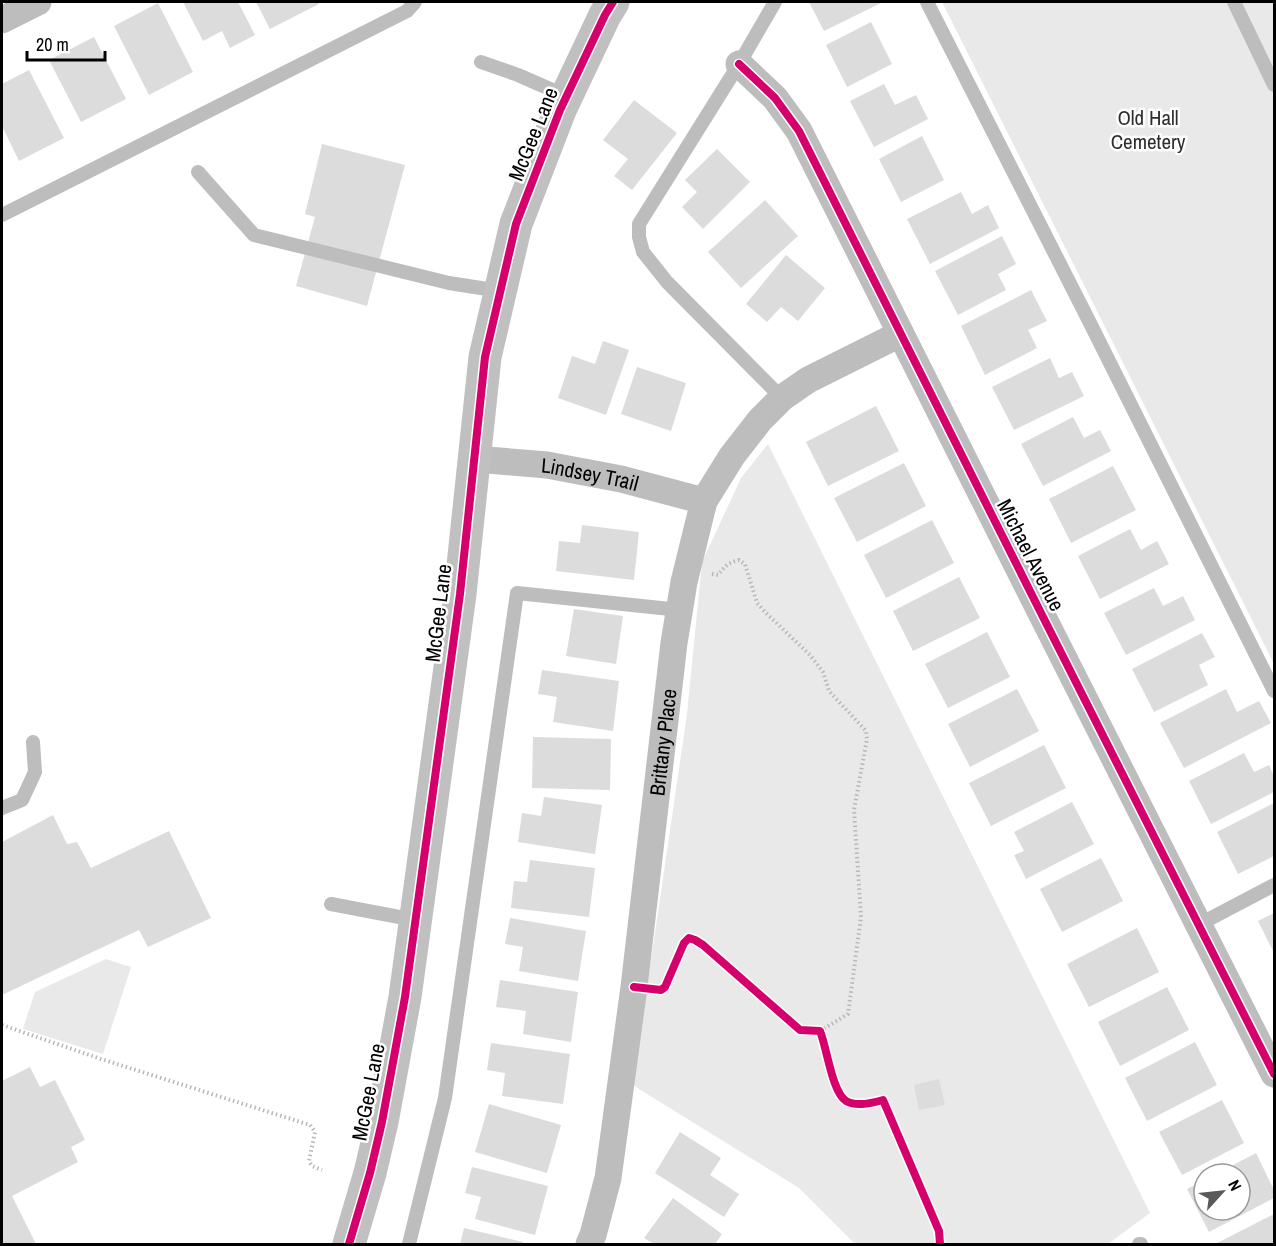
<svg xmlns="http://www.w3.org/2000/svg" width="1276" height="1246" font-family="'Archivo Narrow',sans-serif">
<rect width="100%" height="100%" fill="#fff"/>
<path fill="#e9e9e9" d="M942,2H1274V664Z
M768,444L1150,1213L1108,1244H855L799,1188L631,1084L639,1042L687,714L702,562L741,478Z
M106,959L131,967L103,1054L23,1029L35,992Z"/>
<path fill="#dcdcdc" d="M183,2H238L255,35L230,48L222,31L203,41Z
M256,2H318L319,4L270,29Z
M809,2H883L824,31Z
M158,3L193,72L149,95L114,26Z
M871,22L892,64L847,87L826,45Z
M94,37L126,99L81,122L49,60Z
M29,70L64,138L19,161L2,126V84Z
M884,84L895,105L916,95L928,119L874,147L850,101Z
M634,100L677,133L632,190L614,176L628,159L603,140Z
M922,136L944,180L901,202L879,159Z
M322,144L405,165L367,306L296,286L315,217L305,214Z
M717,149L750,182L703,229L682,207L697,192L685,180Z
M961,192L972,214L988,205L999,228L930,264L907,219Z
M765,200L798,236L741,288L708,252Z
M1002,236L1016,264L998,274L1006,290L958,315L935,271Z
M786,255L825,288L798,321L781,307L767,322L746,304Z
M1031,290L1047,321L1028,330L1037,348L985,375L961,326Z
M603,341L629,350L606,415L558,398L572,356L595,364Z
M1050,358L1059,378L1072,372L1084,396L1014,430L992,387Z
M637,367L686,383L671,431L621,414Z
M876,406L899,451L828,486L806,442Z
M1073,417L1084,438L1100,430L1111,451L1043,486L1021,444Z
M904,463L926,506L857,542L834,498Z
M1113,466L1136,510L1071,543L1049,499Z
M932,520L954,563L886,598L864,555Z
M582,525L639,532L634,580L556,571L559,541L580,543Z
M1130,529L1141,550L1157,541L1169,564L1100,599L1078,556Z
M959,577L980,618L913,651L893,611Z
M1154,588L1163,606L1183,596L1195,620L1126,655L1104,613Z
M574,609L623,616L616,664L566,656Z
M987,632L1010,677L948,708L925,664Z
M1202,633L1215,657L1199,665L1208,685L1154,712L1132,669Z
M542,670L619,681L613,731L553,722L557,697L538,694Z
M1017,689L1039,731L970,767L948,724Z
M1226,689L1237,712L1259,701L1271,723L1184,768L1160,723Z
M533,737L611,739L610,790L532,788Z
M1044,745L1066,788L991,826L969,783Z
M1244,753L1254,772L1269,765L1274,776V792L1211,824L1189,781Z
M544,797L602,805L595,854L518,842L522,813L541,816Z
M1072,802L1094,844L1026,879L1014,855L1024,851L1014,832Z
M1274,803V856L1238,874L1217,832Z
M53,815L67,844L77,842L91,868L169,831L211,918L148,947L139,930L2,995V842Z
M1101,858L1123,901L1062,932L1040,889Z
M530,860L595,868L589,917L511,908L514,881L527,882Z
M1274,913V953L1258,921Z
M510,918L586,931L578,981L519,971L523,947L505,944Z
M1137,928L1159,972L1089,1007L1067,964Z
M500,980L578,992L571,1042L523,1034L526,1011L496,1007Z
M1167,987L1189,1030L1120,1066L1098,1022Z
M1195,1042L1217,1085L1147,1121L1125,1078Z
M491,1043L570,1054L563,1104L502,1096L505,1073L487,1070Z
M30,1067L40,1087L55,1080L85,1140L71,1147L78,1162L12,1196L36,1244H2V1081Z
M939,1079L945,1105L919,1110L914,1085Z
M1222,1100L1244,1143L1182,1175L1159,1132Z
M489,1104L561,1125L547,1173L475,1152Z
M680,1132L721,1158L710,1175L739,1194L724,1217L655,1173Z
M1256,1153L1274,1190V1198L1209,1232L1187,1189L1204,1180V1210H1240V1174H1216Z
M472,1167L548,1186L535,1235L475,1219L481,1197L465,1193Z
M673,1198L722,1234L715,1244H654L644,1238Z
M1274,1214V1244H1215Z
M464,1228L523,1242V1244H460Z"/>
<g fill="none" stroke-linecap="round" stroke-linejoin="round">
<path stroke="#b8b8b8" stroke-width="4" stroke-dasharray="1.5 3" stroke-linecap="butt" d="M712,574L718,575C724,567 729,562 739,560L745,564L757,603L766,613L810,655L823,672L829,691L866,731L867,739L854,810L861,917L848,1014L820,1031
M661,990L665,987L684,943L689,938L695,940L800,1030L820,1031C827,1048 832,1092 846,1101C857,1107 872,1103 883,1100L939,1231L940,1244
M2,1025L101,1059L310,1125L315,1132L309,1161L312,1166L322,1170"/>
<path stroke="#bdbdbd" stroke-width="14" d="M775,2L739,64L639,224V237L643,252L667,282L782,398
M927,2L1089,321L1274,691
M1234,2L1274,85
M481,62L518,75L566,96
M198,172L254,235L449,283L500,291
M2,215L407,11L415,2
M2,808L22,800L35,772L33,742
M331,904L415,920
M1198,925L1274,885
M409,1244L445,1098L517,593L680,610
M1139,1244H1141"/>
<g stroke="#bdbdbd" stroke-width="27">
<path d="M2,20L38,2"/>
<path d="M739,64L775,98L799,131L1042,615L1274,1074"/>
<path id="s1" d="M475,459L547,465L621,479L704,501"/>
<path id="s2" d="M589,1244L593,1235L608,1178L634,987L674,643L684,582L704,501L732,456L760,420L782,398L808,380L900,334"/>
</g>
<path stroke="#c0c0c0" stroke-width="33" d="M349,1244L370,1173L382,1122L405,997L460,594L485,357L516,224L560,110L605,15L613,2"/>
<g stroke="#fff" stroke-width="11">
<path id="cycleway" d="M739,64L775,98L799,131L1042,615L1274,1074
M634,987L661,990L665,987L684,943L689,938L695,940L703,945L800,1030L820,1031C827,1048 832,1092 846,1101C857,1107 872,1103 883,1100L939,1231L940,1244
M349,1244L370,1173L382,1122L405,997L460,594L485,357L516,224L560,110L605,15L613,2"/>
</g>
<use href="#cycleway" stroke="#d6006c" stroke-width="8"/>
</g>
<g text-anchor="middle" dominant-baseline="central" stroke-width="5" stroke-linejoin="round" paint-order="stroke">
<g font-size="21" fill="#2e2e2e" stroke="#fff">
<text x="1148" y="117">Old Hall<tspan x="1148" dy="24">Cemetery</tspan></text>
</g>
<g font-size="21" fill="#000" stroke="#fff">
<text transform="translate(533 134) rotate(-68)">McGee Lane</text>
<text stroke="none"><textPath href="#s1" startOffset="116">Lindsey Trail</textPath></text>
<text transform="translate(1031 555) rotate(63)">Michael Avenue</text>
<text transform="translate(438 613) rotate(-83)">McGee Lane</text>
<text stroke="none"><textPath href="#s2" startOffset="508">Brittany Place</textPath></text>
<text transform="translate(368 1092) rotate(-79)">McGee Lane</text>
</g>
</g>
<rect width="1276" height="1246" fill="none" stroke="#000000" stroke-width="6"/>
<g transform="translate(1222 1192) rotate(63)"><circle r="28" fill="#ffffff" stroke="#999999" stroke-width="1.5"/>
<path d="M0-4.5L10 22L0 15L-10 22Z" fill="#595959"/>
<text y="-9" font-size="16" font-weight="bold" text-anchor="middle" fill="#000000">N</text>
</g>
<path d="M27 51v9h78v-9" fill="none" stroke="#000000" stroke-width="3"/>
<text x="36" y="51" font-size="18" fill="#000000" stroke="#ffffff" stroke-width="4.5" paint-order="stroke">20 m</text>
</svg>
